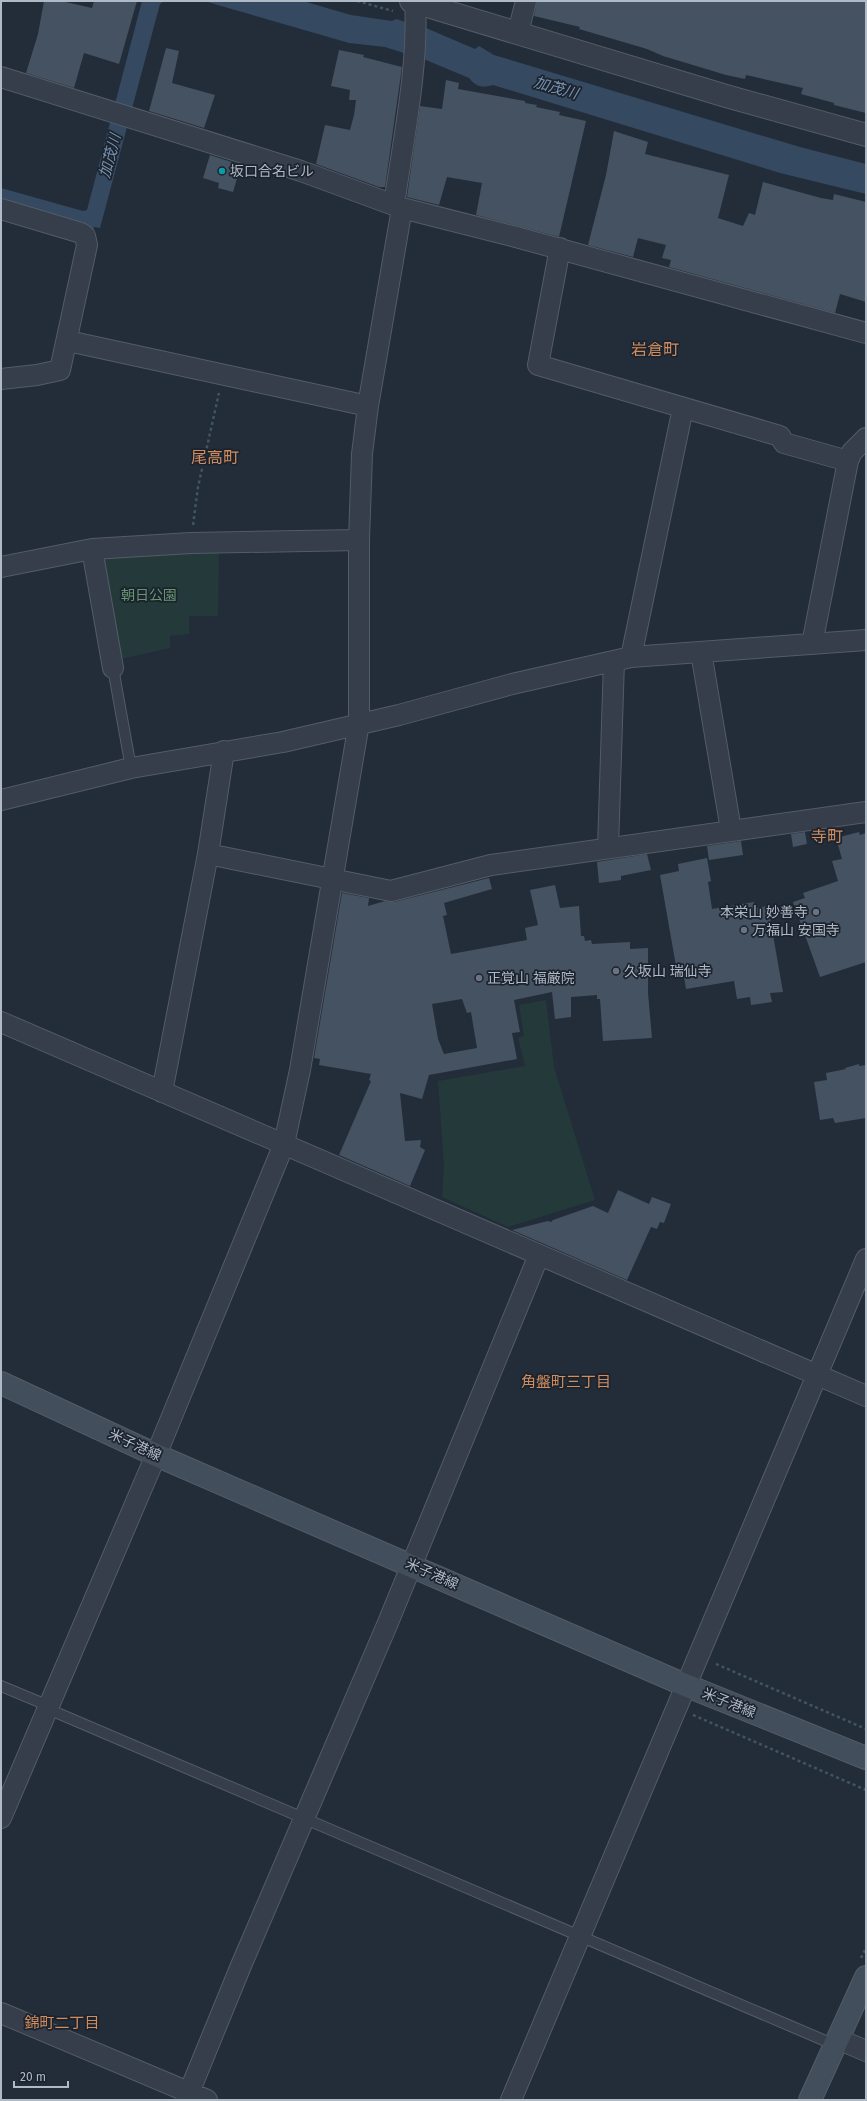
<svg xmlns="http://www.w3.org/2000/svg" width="867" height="2101" font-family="'Fira Sans','Noto Sans JP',sans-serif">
<rect width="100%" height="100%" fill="#222d39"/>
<path fill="#24393a" d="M219,546L218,616H189V634L170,636V648L117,660L101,552Z
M546,1000L554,1067L595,1200L508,1227L442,1197L444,1166L438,1081L525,1066L518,1038L524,1036L519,1005Z"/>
<path fill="#354961" d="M142,1H164L160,4L100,228L94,227L93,232L1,204V188L83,211L87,210Z
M204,1H303L351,15L392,21L396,19L426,28L475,49L479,46L494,55L800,147L866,164V194L780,173L493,85C482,88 476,87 469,78L426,60L385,47L349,43Z"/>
<path fill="#455261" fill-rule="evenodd" d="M44,1H61L92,8L94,1H137L119,64L84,53L74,88L26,73L38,34Z
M537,1H866V113L834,105V103L801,94L803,88L746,75L745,79L726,75L663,56L647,49L579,29L580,27L534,16Z
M166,48L179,51L172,83L215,95L204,128L149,111Z
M339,50L364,55L363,57L402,67L385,187H379L316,164L325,125L350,130L354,115L356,100H349L350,90L331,86Z
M446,80L459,83L458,89L525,101V103L537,105L536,107L560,112L559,115L586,121L559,237L476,215L482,183L447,177L439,205L407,197L420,106L442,109Z
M614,131L648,142L645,154L729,175L718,218L743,226L749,213L755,215L763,182L821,198L833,200L834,194L866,202V302L840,294L835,313L669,267L671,260L662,258L666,245L638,238L633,257L588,245L606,175Z
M210,155L241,165L233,192L218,188L219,183L203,178Z
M805,832L807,844L793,847L791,834Z
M859,832L860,835L866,833V962L820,977L793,902L805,898L803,893L838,881L832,861L842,859L836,838Z
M741,841L743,855L709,860L707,846Z
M647,854L651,870L621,876V880L599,883L597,862Z
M707,858L711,881L708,882L712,909L754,902L756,908L768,906L783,992L770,993L772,1002L751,1005L750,997L737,999L734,981L686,989L682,965L676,966L660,875L679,871L678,864Z
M489,878L492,889L444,903L447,915L443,916L451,954L527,940L525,928L538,925L530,890L555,885L560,908L579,906L581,936H584L585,941L591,940L592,944L630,942V949L648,948V993L652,1038L603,1041L600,999H597V995L571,997V1017L555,1019L552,992L514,1000L520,1032L512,1033L517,1059L429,1075L422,1099L400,1093L405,1141L421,1140L420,1147L425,1150L410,1186L339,1155L371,1081L369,1080L371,1074L319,1065L320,1059L314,1058L342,893L369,898L368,906L385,901L394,902ZM462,999L467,1013L471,1012L477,1048L444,1054L438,1039L432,1004Z
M859,1064V1066L866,1065V1118L835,1123L833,1118L820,1120L814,1082L827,1080L826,1073L846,1069L845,1068Z
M618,1190L649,1204L652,1197L671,1204L664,1223L660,1222L657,1229L651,1227L627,1280L512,1230L548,1221L551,1222L553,1220L593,1206L608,1213Z"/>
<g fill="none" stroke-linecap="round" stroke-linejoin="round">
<g stroke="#535c67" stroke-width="12">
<path id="service" d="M113,668L131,768
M1,1686L49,1706
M48,1709L835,2045"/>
</g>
<g stroke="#535c67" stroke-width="22">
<path id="minor" d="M518,32L526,1
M1,77L301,171L402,208L516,237L866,333
M394,205C403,141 419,65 415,1
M1,209L81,233L85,236L87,245L60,370L37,375L1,379
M560,248L538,365L780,436L784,443L848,461
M68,341L368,406
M92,549L113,668
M1,567L92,549L191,543L359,540
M812,644L848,461L852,452L866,438
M701,652L731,830
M631,657L683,408
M224,751L208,854L391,891L491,865L866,812
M1,800L131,768L283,742L399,715L512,684L631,657L866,640
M608,848L614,661
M1,1022L866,1396
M162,1092L208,854
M1,1818L156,1455L284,1144L300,1070L359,723V540L362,454L368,406L402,208
M1,2013L207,2100
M838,2039L866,2051
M186,2100L240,1968L387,1625L539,1255
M511,2100L866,1259"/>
</g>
<g stroke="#535c67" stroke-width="24">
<path id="tertiary" d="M411,1L726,96L866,135"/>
</g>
<g stroke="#535c67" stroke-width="24">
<path id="secondary" d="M1,1383L156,1455L685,1685L866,1758
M810,2100L866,1977"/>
</g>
<path stroke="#415658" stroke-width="2.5" stroke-dasharray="3 3" stroke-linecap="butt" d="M357,1L393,11
M193,525L198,487L219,393
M716,1664L866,1729
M693,1715L866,1790
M861,1958L866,1948"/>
<use href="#service" stroke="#353e4a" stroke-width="10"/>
<use href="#minor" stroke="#353e4a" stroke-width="20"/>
<use href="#tertiary" stroke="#353e4a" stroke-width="22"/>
<use href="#secondary" stroke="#434e5d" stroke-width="22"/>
</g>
<circle fill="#0f9aa8" stroke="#1b232e" stroke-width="1.5" cx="222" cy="171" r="4"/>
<g fill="#6b7280" stroke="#1b232e" stroke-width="1.5">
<circle cx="816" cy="912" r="4"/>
<circle cx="744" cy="930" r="4"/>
<circle cx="616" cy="971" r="4"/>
<circle cx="479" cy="978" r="4"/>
</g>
<g text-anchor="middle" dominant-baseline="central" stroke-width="3.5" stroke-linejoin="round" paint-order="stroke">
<g font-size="14" fill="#b0b9c6" stroke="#1b232e" text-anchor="start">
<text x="230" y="171">坂口合名ビル</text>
<text x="808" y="912" text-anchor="end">本栄山 妙善寺</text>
<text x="752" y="930">万福山 安国寺</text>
<text x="624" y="971">久坂山 瑞仙寺</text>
<text x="487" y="978">正覚山 福厳院</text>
</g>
<g font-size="14" fill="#689671" stroke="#1b232e">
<text x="149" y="595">朝日公園</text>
</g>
<g font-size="14" fill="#b0b9c6" stroke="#1b232e">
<text transform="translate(135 1445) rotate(25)">米子港線</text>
<text transform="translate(432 1574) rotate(24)">米子港線</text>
<text transform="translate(729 1703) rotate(22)">米子港線</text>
</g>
<g font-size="15" font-style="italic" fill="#7891ae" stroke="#1b232e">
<text transform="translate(556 88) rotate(16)">加茂川</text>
<text transform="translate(110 156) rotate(-75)">加茂川</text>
</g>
<g font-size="15" fill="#d28d5f" stroke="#1b232e">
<text x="566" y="1382">角盤町三丁目</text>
<text x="62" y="2023">錦町二丁目</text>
</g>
<g font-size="16" fill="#d28d5f" stroke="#1b232e">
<text x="655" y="349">岩倉町</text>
<text x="215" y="457">尾高町</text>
<text x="827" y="836">寺町</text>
</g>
</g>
<rect width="867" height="2101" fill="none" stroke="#b0b9c6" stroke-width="4"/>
<path d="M14 2081v6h54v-6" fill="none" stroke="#b0b9c6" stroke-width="2"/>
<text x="20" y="2081" font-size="12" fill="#b0b9c6" stroke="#1b232e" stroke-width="3" paint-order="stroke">20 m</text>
</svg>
